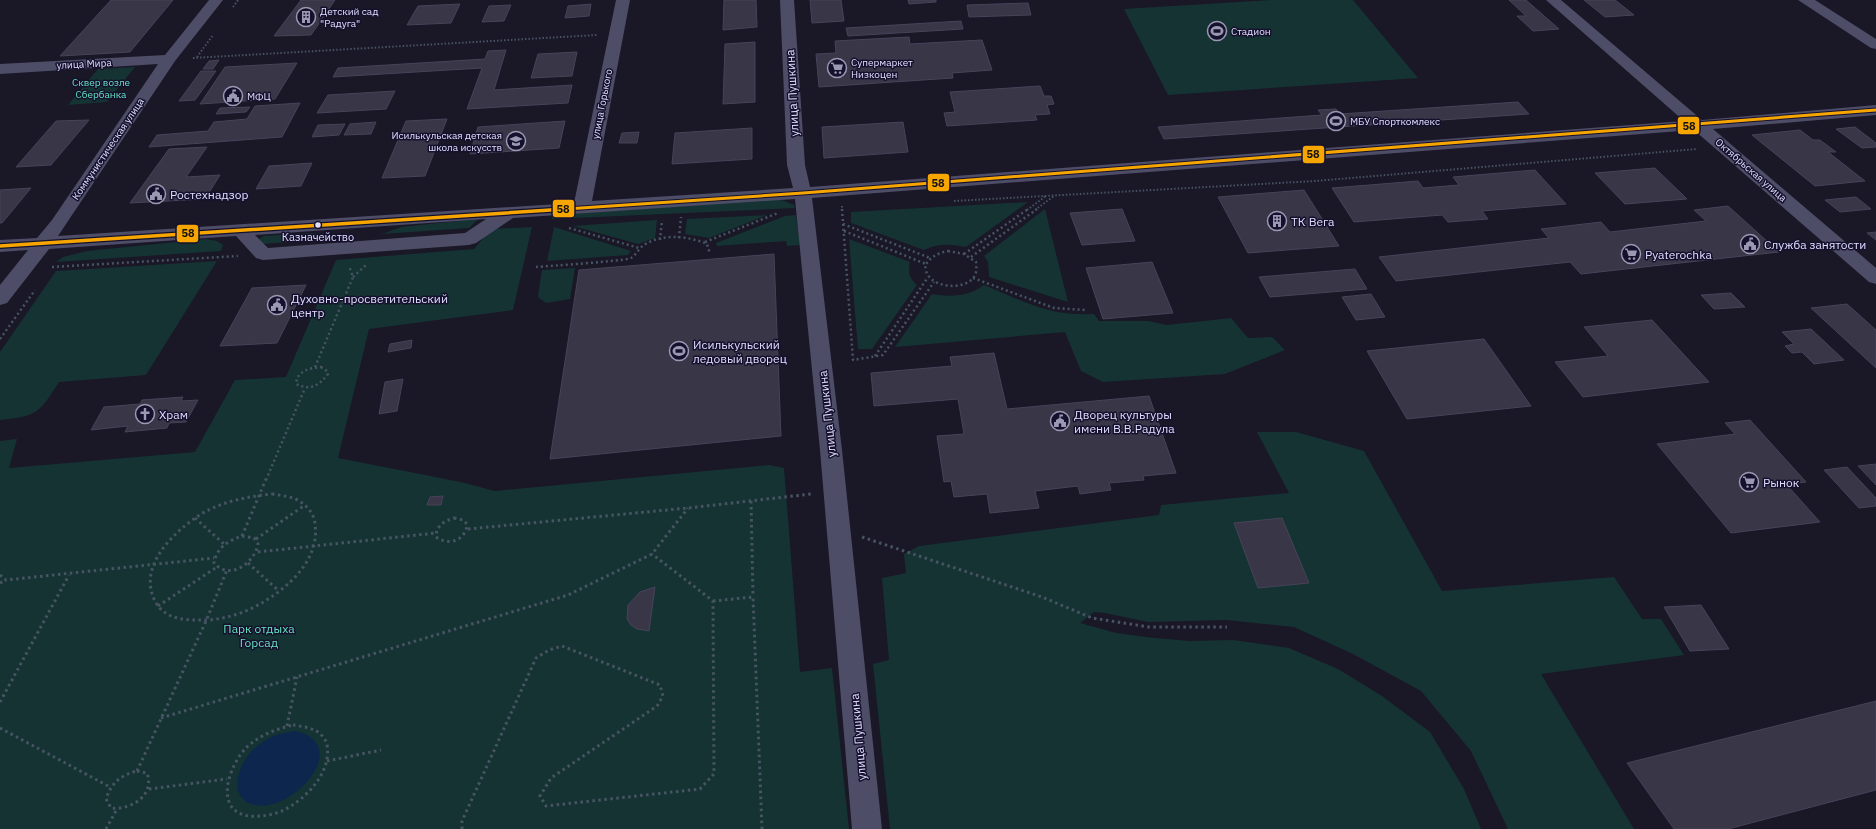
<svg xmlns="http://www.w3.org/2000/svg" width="1876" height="829" font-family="'IBM Plex Sans',sans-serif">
<rect width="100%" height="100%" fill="#1a1727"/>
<path fill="#153333" d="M1274,0H1353L1418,78L1168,95L1124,9Z
M135,67L107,102L68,105L98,69Z
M779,199L794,205L795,208L552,219L553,215Z
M1028,202L966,247C950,244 939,243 924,250L851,223V212Z
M1045,209L1068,302L989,277L988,262L984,256Z
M767,215L709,238L685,234L687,219Z
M796,215L800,245L787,246L786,241L717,246L716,243L785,216Z
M478,219L469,228L382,234L401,227Z
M657,220L655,238L638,244L573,226Z
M532,227L513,310L369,329L338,458L461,482L495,491L769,465L784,468L800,672L832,668L849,829H0V441L17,439L9,468L195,452L235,380L286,377L336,260L474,249L491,229Z
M554,227L631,251L628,255L547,261Z
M310,233L330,235L337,239L261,244L257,240L264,236Z
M206,239L217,241L223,245L221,251L56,262L63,257L87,251Z
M849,239L910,262C908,273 909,278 917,285L872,349H858Z
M217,261L146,375L59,382C39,413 38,416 0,420V352L56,271Z
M575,268L570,299L546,303L539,298L538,295L542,270Z
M984,285C1023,301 1050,317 1094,314L1099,321H1148L1167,325L1231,318L1248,338L1272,337L1285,350L1225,374L1103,382L1081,371L1065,332L895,347L932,294C950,297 968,297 984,285Z
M1257,432H1296L1364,451L1442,591L1614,577L1642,619H1661L1684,655L1541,674L1634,829H1508L1471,751L1421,691L1353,654L1294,627L1226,620L1148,622L1105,613L1094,612L1080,623L1116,633L1154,638L1189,641L1233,640L1289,648L1338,669L1382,696L1430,732L1464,789L1481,829H890L873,664L889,660L882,578L906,573L904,554L919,546L1159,515L1161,505L1289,493Z"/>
<path fill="#0d264d" d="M295,731C354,744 294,813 255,805C224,798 240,760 256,747C268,737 280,733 295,731Z"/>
<path fill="#393648" stroke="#474359" d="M111,0H173L130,52L60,56Z
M301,0H335L311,35L274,36Z
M724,0H756L757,27L723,30Z
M810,0H841L844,21L812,23Z
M908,0H936V2L909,4Z
M1509,0H1526L1559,29L1533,31L1517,16H1526Z
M1584,0H1615L1634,15L1605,17Z
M1028,3L1031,15L969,17L967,5Z
M460,4L451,23L407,25L418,6Z
M591,4L589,16L565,18L568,6Z
M511,5L504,21L482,22L489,6Z
M961,21L963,29L848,36L846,28Z
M909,37L910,44L982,40L992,70L952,73L953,78L819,87L816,54L836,53L835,41Z
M755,42V102L723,104L725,44Z
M506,50L494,90L572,85L568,103L467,109L482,68L333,77L338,68L485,59L488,51Z
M577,52L572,76L531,78L538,54Z
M219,60L213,69H203L209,61Z
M297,63L275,99L200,104L225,67Z
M201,71H216L195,100L179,101Z
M1040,86L1044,96H1051L1054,104L1047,105L1050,114L1035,115L1037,120L947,126L944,113L955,112L950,92Z
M395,91L386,109L317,113L328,95Z
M1518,102L1529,114L1164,139L1158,127L1322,115L1318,110L1336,109L1340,114Z
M300,103L282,137L149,147L157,135L208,131L214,122L247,119L255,106Z
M250,107L246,112L216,114L220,108Z
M447,119L425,176L382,178L406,121Z
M89,120L51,165L16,167L56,121Z
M565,121L559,148L470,154L478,127Z
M376,122L371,134L344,135L350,124Z
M903,122L908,152L824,158L822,127Z
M345,124L339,135L312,137L318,125Z
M1855,127L1876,143V147L1862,148L1836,129Z
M752,128V159L672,164L675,133Z
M1800,130L1813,140H1820L1836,152H1828L1865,181L1815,186L1752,135Z
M639,132L637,143H619L622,133Z
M207,147L186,177L220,175L205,199L130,203L169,149Z
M312,163L301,186L256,189L269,166Z
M1655,168L1687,199L1625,204L1595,173Z
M1535,170L1566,204L1482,211L1488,219L1448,222L1442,215L1354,222L1332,188L1418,181L1423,188L1459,185L1453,177Z
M31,188L2,223H0V190Z
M1304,190L1339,246L1248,253L1218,197Z
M1856,197L1871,209L1840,212L1825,200Z
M1728,206L1779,252L1581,274L1570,262L1396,281L1379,257L1549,238L1541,229L1601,222L1610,232L1706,221L1694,210Z
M1122,209L1135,241L1082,245L1070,213Z
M1876,232V240L1867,233Z
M774,254L781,436L550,459L579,270Z
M1152,262L1173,313L1103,319L1086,268Z
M1355,269L1367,289L1270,297L1259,277Z
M306,285L277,343L220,346L252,288Z
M1731,293L1745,307L1714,309L1701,295Z
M1371,294L1385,317L1356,320L1342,297Z
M1847,304L1876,330V368L1811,308Z
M1652,320L1709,382L1583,397L1555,362L1608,356L1584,327Z
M1811,329L1844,360L1814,364L1802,352L1792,353L1785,346L1794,344L1782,332Z
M1484,339L1531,406L1407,419L1367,351Z
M412,340L411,348L388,352L390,344Z
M994,353L1007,409L1149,396L1176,473L1143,476L1144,480L1109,483L1111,490L1080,494L1078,486L1035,491L1039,508L990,513L987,494L954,497L951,481L944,482L937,436L964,434L958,399L874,406L871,373L952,366L950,357Z
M403,379L397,411L379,414L385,382Z
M183,397L181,401L198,400L186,422L169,423L167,428L125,432L128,426L91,430L104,407L140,404L142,400Z
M1750,420L1806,482L1786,484L1820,522L1731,533L1657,444L1735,434L1725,423Z
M1876,464V485L1858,466Z
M1847,467L1876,498V506L1859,508L1824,470Z
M443,496L441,505H427L430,497Z
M1282,518L1309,583L1258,588L1234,523Z
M655,587L649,631L637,629L631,625L627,619L628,605L640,592Z
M1701,605L1729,649L1690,651L1664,607Z
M1876,701V790L1728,829H1674L1627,763Z"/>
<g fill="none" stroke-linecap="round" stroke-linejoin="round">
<path stroke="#475463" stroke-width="2" stroke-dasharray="1.5 2" stroke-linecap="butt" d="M233,7L238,0
M197,57L213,35
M193,58L597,35
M954,201L1315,181L1697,149
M842,206V210
M1027,210L1046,196
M1035,210L1054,196"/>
<path stroke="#475463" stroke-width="2.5" stroke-dasharray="2 3" stroke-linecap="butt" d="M842,209L853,360L883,355L934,282
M843,224L930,258
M569,228L639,248
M844,231L926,264
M679,238L681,217
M660,240L662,220
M705,242L778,213
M948,251L964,254L976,262C976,265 977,269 976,272C972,290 937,290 928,275C926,273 926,269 925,266C930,257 938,253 948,251Z
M964,254L1028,209
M971,257L1037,209
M52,267L238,256
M536,267C548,266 626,261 631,258C636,255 639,248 644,245C662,233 689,236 707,244L710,254
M353,277L366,265
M973,278L1054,308L1086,310
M0,339L35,290
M875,356L928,277
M315,367L353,277L349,266
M321,367L327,371L328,374C318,386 311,391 296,384C297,371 309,368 321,367Z
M266,480L305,388"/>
<path stroke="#475463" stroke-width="3" stroke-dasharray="2.5 3.5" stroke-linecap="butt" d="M272,494C279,495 286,496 293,498C304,502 314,512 315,524C320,560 288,588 260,604C241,615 218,621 196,620C180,620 163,617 155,601C138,568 170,536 195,518C218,502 245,497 272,494Z
M751,501L753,597
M195,518L224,544
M454,518L463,520L467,524C466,541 448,546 436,537C436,526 444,521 454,518Z
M468,529L688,508L811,494
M242,536L266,479
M242,536L254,538L258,544C256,558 238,576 222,569C219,568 216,565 214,563C217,547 228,541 242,536Z
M862,537L1042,597L1092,618L1149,627H1227
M256,539L305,505
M258,552L436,533
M248,563L279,591
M0,575L6,580L214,558
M0,583L6,580
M713,601L753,597L762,829
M158,606L217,567
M0,702L69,575
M161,718L568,595L652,554L688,508
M293,725C300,726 308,727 314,730C320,732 326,739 327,745C332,773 305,800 282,811C272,815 260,817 249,816C212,811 230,763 247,747C260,735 276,729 293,725Z
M287,726L297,677
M0,728L110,787
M327,761L381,750
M137,771L206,621L227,570
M137,771L147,773C155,795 132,810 111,808L106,799C111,783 121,775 137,771Z
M149,789L227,779
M106,829L117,809
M462,829V821L536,658L549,650L562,646L660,685L663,696L657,706L551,778L540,796L546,806L700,789L714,774L713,601L652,554"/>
<path fill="#4d4d67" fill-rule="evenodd" d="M209,0H223L175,61L58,236L574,203L616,0H630L592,201L793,188L787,165L780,0H794L805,165L810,187L1684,121L1546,0H1561L1702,120L1876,105V115L1713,129L1876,268V284L1869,282L1694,130L812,198L842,450L882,829H852L820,450L795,199L513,218L476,243L469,245L263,260L256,258L236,236L49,249L7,303L0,305V285L28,250L0,252V240L37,238L52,220L158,64L0,74V64L165,55ZM486,219L465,233L268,248L255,235Z
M1798,0H1815L1876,39V49L1871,48Z"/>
<g stroke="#15112d" stroke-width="5">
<path id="bus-1-far1" d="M551,210L803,193L1876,110"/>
</g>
<g stroke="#15112d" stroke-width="6">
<path id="bus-1" d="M0,246L566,209"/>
</g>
<use href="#bus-1-far1" stroke="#f7a600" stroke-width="3"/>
<use href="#bus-1" stroke="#f7a600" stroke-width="3.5"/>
</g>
<defs>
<g id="building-ring" transform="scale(1)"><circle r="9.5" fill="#15112d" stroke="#9b98b3" stroke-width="1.5"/><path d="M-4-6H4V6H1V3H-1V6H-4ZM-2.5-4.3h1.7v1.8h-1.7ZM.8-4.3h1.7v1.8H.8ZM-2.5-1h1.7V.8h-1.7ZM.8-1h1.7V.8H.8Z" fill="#9b98b3"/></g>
<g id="stadium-ring" transform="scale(1)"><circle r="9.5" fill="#15112d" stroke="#9b98b3" stroke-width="1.5"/><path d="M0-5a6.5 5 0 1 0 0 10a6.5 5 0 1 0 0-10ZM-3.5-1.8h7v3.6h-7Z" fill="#9b98b3"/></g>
<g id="supermarket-ring" transform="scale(1)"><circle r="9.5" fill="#15112d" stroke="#9b98b3" stroke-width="1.5"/><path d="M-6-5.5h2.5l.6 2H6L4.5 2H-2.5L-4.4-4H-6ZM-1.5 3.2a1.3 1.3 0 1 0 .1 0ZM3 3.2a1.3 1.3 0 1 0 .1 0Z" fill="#9b98b3"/></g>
<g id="civic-ring" transform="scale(1)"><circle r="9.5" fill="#15112d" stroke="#9b98b3" stroke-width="1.5"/><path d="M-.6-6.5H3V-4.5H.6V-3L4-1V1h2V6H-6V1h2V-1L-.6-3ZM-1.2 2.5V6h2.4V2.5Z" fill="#9b98b3"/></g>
<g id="school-ring" transform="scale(1)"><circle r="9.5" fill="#15112d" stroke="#9b98b3" stroke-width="1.5"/><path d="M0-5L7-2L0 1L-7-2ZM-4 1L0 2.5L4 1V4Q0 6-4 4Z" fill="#9b98b3"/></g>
<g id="church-ring" transform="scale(1)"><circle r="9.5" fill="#15112d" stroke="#9b98b3" stroke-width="1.5"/><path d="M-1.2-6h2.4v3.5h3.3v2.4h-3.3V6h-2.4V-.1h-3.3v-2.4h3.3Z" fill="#9b98b3"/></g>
</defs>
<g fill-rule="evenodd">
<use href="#building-ring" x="306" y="17"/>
<use href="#stadium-ring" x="1217" y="31"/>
<use href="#supermarket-ring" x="837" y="68"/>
<use href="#civic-ring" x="233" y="96"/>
<use href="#stadium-ring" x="1336" y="121"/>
<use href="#school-ring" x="516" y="141"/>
<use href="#civic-ring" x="156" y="194"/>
<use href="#building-ring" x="1277" y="221"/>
<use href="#civic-ring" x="1750" y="244"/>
<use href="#supermarket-ring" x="1631" y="254"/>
<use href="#civic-ring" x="277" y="305"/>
<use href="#stadium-ring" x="679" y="351"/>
<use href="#church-ring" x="145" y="414"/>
<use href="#civic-ring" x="1060" y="421"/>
<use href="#supermarket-ring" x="1749" y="482"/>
</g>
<circle fill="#e0ddff" stroke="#15112d" stroke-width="1.5" cx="318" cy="225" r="3.5"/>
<g text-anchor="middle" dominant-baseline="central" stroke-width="3" stroke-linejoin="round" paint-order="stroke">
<g font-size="10" fill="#e0ddff" stroke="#15112d" text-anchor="start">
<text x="320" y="11">Детский сад<tspan x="320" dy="12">"Радуга"</tspan></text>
<text x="1231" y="31">Стадион</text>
<text x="851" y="62">Супермаркет<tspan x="851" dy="12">Низкоцен</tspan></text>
<text x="247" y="96">МФЦ</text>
<text x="1350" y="121">МБУ Спорткомлекс</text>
<text x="502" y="135" text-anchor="end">Исилькульская детская<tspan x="502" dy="12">школа искусств</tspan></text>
</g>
<g font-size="10" fill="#e0ddff" stroke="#15112d">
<text transform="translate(84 64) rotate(-3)">улица Мира</text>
<text transform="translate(602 104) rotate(-79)">улица Горького</text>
<text transform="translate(108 149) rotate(-56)">Коммунистическая улица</text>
<text transform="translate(1751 170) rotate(41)">Октябрьская улица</text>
</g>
<g font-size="10" fill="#65e3c1" stroke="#15112d">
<text x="101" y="82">Сквер возле<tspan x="101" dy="12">Сбербанка</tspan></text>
</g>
<g font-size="11" fill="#e0ddff" stroke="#15112d">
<text x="318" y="237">Казначейство</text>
</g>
<g font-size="12" fill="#e0ddff" stroke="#15112d">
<text transform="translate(792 93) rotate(-93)">улица Пушкина</text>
<text transform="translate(827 414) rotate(-96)">улица Пушкина</text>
<text transform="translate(858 737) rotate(-95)">улица Пушкина</text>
</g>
<g font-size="12" fill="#e0ddff" stroke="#15112d" text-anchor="start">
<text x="170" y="194">Ростехнадзор</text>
<text x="1291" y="221">ТК Вега</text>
<text x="1764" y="244">Служба занятости</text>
<text x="1645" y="254">Pyaterochka</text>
<text x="291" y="298">Духовно-просветительский<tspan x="291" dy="14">центр</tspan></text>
<text x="693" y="344">Исилькульский<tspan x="693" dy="14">ледовый дворец</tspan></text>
<text x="159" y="414">Храм</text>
<text x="1074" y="414">Дворец культуры<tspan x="1074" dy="14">имени В.В.Радула</tspan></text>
<text x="1763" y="482">Рынок</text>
</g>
<g font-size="12" fill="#65e3c1" stroke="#15112d">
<text x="259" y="628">Парк отдыха<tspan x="259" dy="14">Горсад</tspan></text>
</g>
</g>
<g stroke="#15112d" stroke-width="1.5">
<rect x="1677" y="116" width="23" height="19" rx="4" fill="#f7a600"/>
<rect x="1302" y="145" width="23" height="19" rx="4" fill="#f7a600"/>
<rect x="927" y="173" width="23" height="19" rx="4" fill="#f7a600"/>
<rect x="552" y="199" width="23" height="19" rx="4" fill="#f7a600"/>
<rect x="176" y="224" width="23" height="19" rx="4" fill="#f7a600"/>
</g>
<g font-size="11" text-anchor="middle" font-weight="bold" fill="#111">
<text x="1689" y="130">58</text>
<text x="1313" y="158">58</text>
<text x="938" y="187">58</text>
<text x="563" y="213">58</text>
<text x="188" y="237">58</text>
</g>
</svg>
